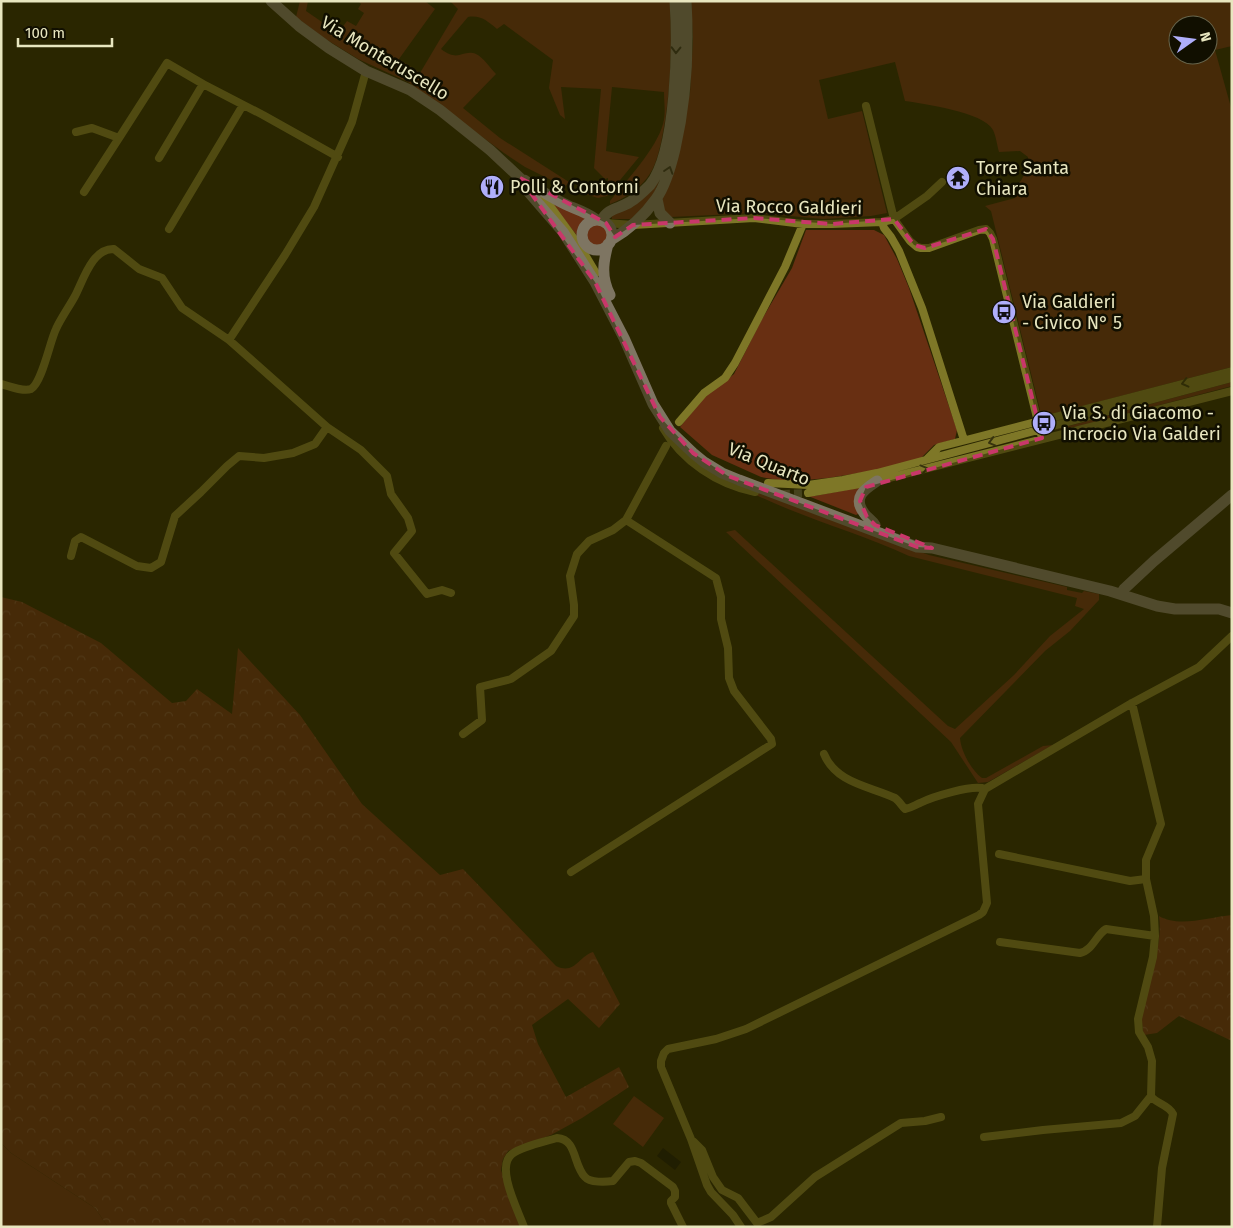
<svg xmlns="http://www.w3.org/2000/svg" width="1233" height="1228" font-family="'Fira Sans',sans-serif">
<defs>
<pattern id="forest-crowns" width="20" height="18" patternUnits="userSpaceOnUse" patternTransform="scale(1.25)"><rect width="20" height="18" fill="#682f12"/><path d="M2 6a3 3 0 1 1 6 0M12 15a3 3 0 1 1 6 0" fill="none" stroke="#7e4d33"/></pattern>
</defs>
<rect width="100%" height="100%" fill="#2a2600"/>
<path fill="#682f12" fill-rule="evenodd" d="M300,1H308L306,11L338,33L347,21L356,26L364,13L358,9L361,4L358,1H425L435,9L399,59L420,73L458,9L450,1H670C672,49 671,96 661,143C658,155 655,168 647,178C637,191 625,198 610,204V201C627,180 656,149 663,124C666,114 664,102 664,92L612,87L606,151L639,157L607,196L598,198L585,194L601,188L608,181V178L605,179L594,168L601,89L561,87L565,119L560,115L549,88L553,60L504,24L497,29C487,21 481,15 468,17L441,49C459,63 462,49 476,54C483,57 491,69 496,74L463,108L500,138L569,182L565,187L525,167L504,153L408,82L358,59L324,38L296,17Z
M691,1H1232V46L1215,50L1232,111V367L1044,416L1041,414L991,211L985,206L1015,198L1013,189C1024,180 1027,170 1028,157L1020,151L999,152C997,145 996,136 993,130C984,112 924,104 905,101L895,62L819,80L828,119L862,111L887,213L871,216L823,219L756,213L671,217L664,211L662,198L690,93L693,40ZM1178,25H1208V55H1178Z
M669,158L652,198L631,219H612L611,214L626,208Z
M548,199L586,219L581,227L579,238Z
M586 234a11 11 0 1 1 22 0a11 11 0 1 1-22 0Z
M806,230H874L884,235L897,259L909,288L957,430L955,439L934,445L920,459L878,470L828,478L794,481L778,480L761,477L712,455L680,427L706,395L722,384L734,374L761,321L792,268Z
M1232,382V386L1080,426L1054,430Z
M862,487L858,514L856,515L808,496V494L814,496Z
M757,490L843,524L929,555L1067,587V590L1082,593L1084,591L1099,594V600L1070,631L1045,651L960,738C961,751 971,770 982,778H986L1043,746L1053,745L988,782L978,783L951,742L726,532L735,530L948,726L955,729L1014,675L1050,636L1084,609L1075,606L1077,598L909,556C859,533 806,519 756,495Z
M634,1096L664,1118L643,1147L613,1124Z
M1,1143L11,1153L95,1208L108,1227H1Z"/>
<path fill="url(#forest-crowns)" d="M1,597L22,602L101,643L172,703L186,701L197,689L232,714L238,648L300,715L362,804L440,875L463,869L556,966C575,975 578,957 593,952L620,1004L599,1028L568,999L532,1025L538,1044L566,1097L619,1067L629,1087L582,1118L551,1135L508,1151L503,1159L501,1170L520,1227H108L95,1208L11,1153L1,1143Z
M1232,915V1041L1179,1016L1157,1033L1144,1035C1134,998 1165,957 1159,916C1179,928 1209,917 1232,915Z"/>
<path fill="#161403" d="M663,1148L681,1162L675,1170L657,1156Z"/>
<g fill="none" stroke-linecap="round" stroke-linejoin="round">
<path stroke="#46431d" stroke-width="8" stroke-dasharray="8 4" stroke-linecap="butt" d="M782,494L808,493"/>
<path stroke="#7e7727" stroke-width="8" d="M866,106L894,219L927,196L942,182
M76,132L92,128L119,138L167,63L203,84L263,115L338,157
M159,158L203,84
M84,192L119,138
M540,192L581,248L596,273
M882,222L884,228L891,237L899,251L922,308L964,440
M606,223L633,225L754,218L803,224H832L882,222L894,219L910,241L917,247L921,248H929L979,230L986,229L990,233L993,239L1042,438
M169,229L243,105
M229,340L285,255L314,207L352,122L366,71
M1,384C9,386 23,392 31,389C42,383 50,341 56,329C61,318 69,307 75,296C83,281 92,248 114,249L139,269L162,278L182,308L229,340L327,427
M679,422L704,393L725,378L735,363L785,267L803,224
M663,428C682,461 718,485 755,492
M927,459L939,447L1232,371
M768,483L808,485L843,480L877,473L1232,378
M808,493L877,481L1232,391
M71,556L75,541L81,537L137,566L151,568L161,562L175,516L201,492L227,466L239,456L264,458L293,453L315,444L327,427L361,450L387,476L391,494L408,518L412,531L394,553L427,594L442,590L451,593
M463,734L482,720L480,687L511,679L551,651L574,616V605L570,576L577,554L589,541L613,530L626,520L666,446
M824,754C836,783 869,786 895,798C899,801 902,806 905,809C911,808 915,805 920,803C932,797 973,784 985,789
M999,854L1130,881L1146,879
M571,872L772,744L771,739L734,691L729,678L728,648L721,619V597L716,578L626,520
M1000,942L1080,953C1093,950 1096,935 1106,929L1155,936
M1151,1096C1156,1104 1168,1104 1173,1114L1162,1168L1157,1227
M984,1137L1043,1130L1121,1123L1135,1116L1151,1096L1152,1061L1148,1047L1139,1032L1138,1019L1153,957L1155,936L1154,916L1146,879V860L1161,824L1132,703
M694,1142L702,1150L713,1177L722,1190L738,1198L757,1223L771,1217L815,1177L901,1123L925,1121L941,1117
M524,1227C518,1210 495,1167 512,1154C523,1146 544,1142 557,1138C577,1139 573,1165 585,1177C590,1183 606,1182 613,1181L629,1162L635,1161L641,1163L673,1187L675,1191V1197L671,1201V1203L683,1227
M741,1227L733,1215L711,1192L707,1185L691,1139L661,1067V1061L664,1053L668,1049L716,1039L746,1029L979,915L983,912L987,903L978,804L985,789L1132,703L1199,667L1232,636"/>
<path stroke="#7e7562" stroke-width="11" d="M271,1L299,26L329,48L366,71L410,90L440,110L490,150L520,178L525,188L563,232L595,282L624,338L653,404L670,431L693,453L704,462L722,473L739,480L917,547L932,548L1110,591L1157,606L1175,609H1219L1232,613
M524,180C538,189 553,199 569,206C579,210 588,213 597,220
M657,199L660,213L670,223
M602,220C608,208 619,209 630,202C637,198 644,191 650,185C677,151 678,44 675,1
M582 235a15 15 0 1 1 30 0a15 15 0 1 1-30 0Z
M611,240C628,230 644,216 656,199C666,185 671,166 675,149C686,101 689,51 686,1
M608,244C603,263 601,277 610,295
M875,525C872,520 867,518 864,513C852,497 865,489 877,481
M1121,594L1124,589L1154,561L1232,495"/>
</g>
<defs><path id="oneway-chevron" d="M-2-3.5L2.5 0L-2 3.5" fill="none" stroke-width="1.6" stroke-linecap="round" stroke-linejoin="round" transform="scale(1.25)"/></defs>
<g stroke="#373322">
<use href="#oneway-chevron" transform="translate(676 50) rotate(91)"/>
<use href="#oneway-chevron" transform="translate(669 170) rotate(-72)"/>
</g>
<g stroke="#37330e">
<use href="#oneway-chevron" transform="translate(1185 383) rotate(166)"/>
<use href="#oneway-chevron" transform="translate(992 442) rotate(165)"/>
<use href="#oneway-chevron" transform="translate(924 469) rotate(-15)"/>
</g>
<path d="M0 0H1233V1228H0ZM520,178L606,223L615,237L633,225L754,218L832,224L894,219L914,245L925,248L986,229L993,239L1042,438L866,487L860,501L867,517L875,525L932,548L917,547L728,476L693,453L660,417L595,282Z" fill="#2a2600" fill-opacity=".55" fill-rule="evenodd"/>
<path fill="none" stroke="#c8376a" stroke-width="4" stroke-dasharray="10 6" stroke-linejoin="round" d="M520,178L606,223L615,237L633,225L754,218L832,224L894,219L914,245L925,248L986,229L993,239L1042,438L866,487L860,501L867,517L875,525L932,548L917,547L728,476L693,453L660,417L595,282Z"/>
<defs>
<g id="temple-disc" transform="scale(1.25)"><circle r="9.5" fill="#afaefa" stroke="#110f00"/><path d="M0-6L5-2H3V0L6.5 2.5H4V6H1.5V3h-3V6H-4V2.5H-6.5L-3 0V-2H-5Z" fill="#111"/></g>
<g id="restaurant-disc" transform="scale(1.25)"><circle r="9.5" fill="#afaefa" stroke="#110f00"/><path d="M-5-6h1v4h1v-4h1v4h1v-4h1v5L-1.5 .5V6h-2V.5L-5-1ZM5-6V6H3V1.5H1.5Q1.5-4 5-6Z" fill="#111"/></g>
<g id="bus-disc" transform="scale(1.25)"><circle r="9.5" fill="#afaefa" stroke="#110f00"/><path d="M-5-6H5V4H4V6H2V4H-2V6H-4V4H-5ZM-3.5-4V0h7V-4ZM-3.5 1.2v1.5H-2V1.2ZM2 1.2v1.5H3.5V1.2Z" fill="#111"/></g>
</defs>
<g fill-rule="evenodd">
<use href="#temple-disc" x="958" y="178"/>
<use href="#restaurant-disc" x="492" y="187"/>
<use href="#bus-disc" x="1004" y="312"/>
<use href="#bus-disc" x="1044" y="423"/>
</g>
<g text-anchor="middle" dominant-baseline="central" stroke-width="5" stroke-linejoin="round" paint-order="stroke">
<g font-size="18" fill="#e8e6bf" stroke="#110f00">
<text transform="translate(385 58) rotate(31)">Via Monteruscello</text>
<text transform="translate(789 207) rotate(1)">Via Rocco Galdieri</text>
<text transform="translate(769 464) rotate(22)">Via Quarto</text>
</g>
<g font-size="18" fill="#e8e6bf" stroke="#110f00" text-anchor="start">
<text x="976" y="168">Torre Santa<tspan x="976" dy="21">Chiara</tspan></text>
<text x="510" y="187">Polli &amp; Contorni</text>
<text x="1022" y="302">Via Galdieri<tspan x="1022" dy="21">- Civico N° 5</tspan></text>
<text x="1062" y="413">Via S. di Giacomo -<tspan x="1062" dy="21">Incrocio Via Galderi</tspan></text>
</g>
</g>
<rect width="1233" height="1228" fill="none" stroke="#e8e6bf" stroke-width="5"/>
<g transform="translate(1193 40) rotate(76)"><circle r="24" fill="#110f00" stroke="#67654c"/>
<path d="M0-4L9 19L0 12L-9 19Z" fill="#afaefa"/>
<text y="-8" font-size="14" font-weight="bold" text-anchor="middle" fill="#e8e6bf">N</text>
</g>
<path d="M18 38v8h94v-8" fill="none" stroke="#e8e6bf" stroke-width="2.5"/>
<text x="25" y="38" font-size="15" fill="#e8e6bf" stroke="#110f00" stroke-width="4" paint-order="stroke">100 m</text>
</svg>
